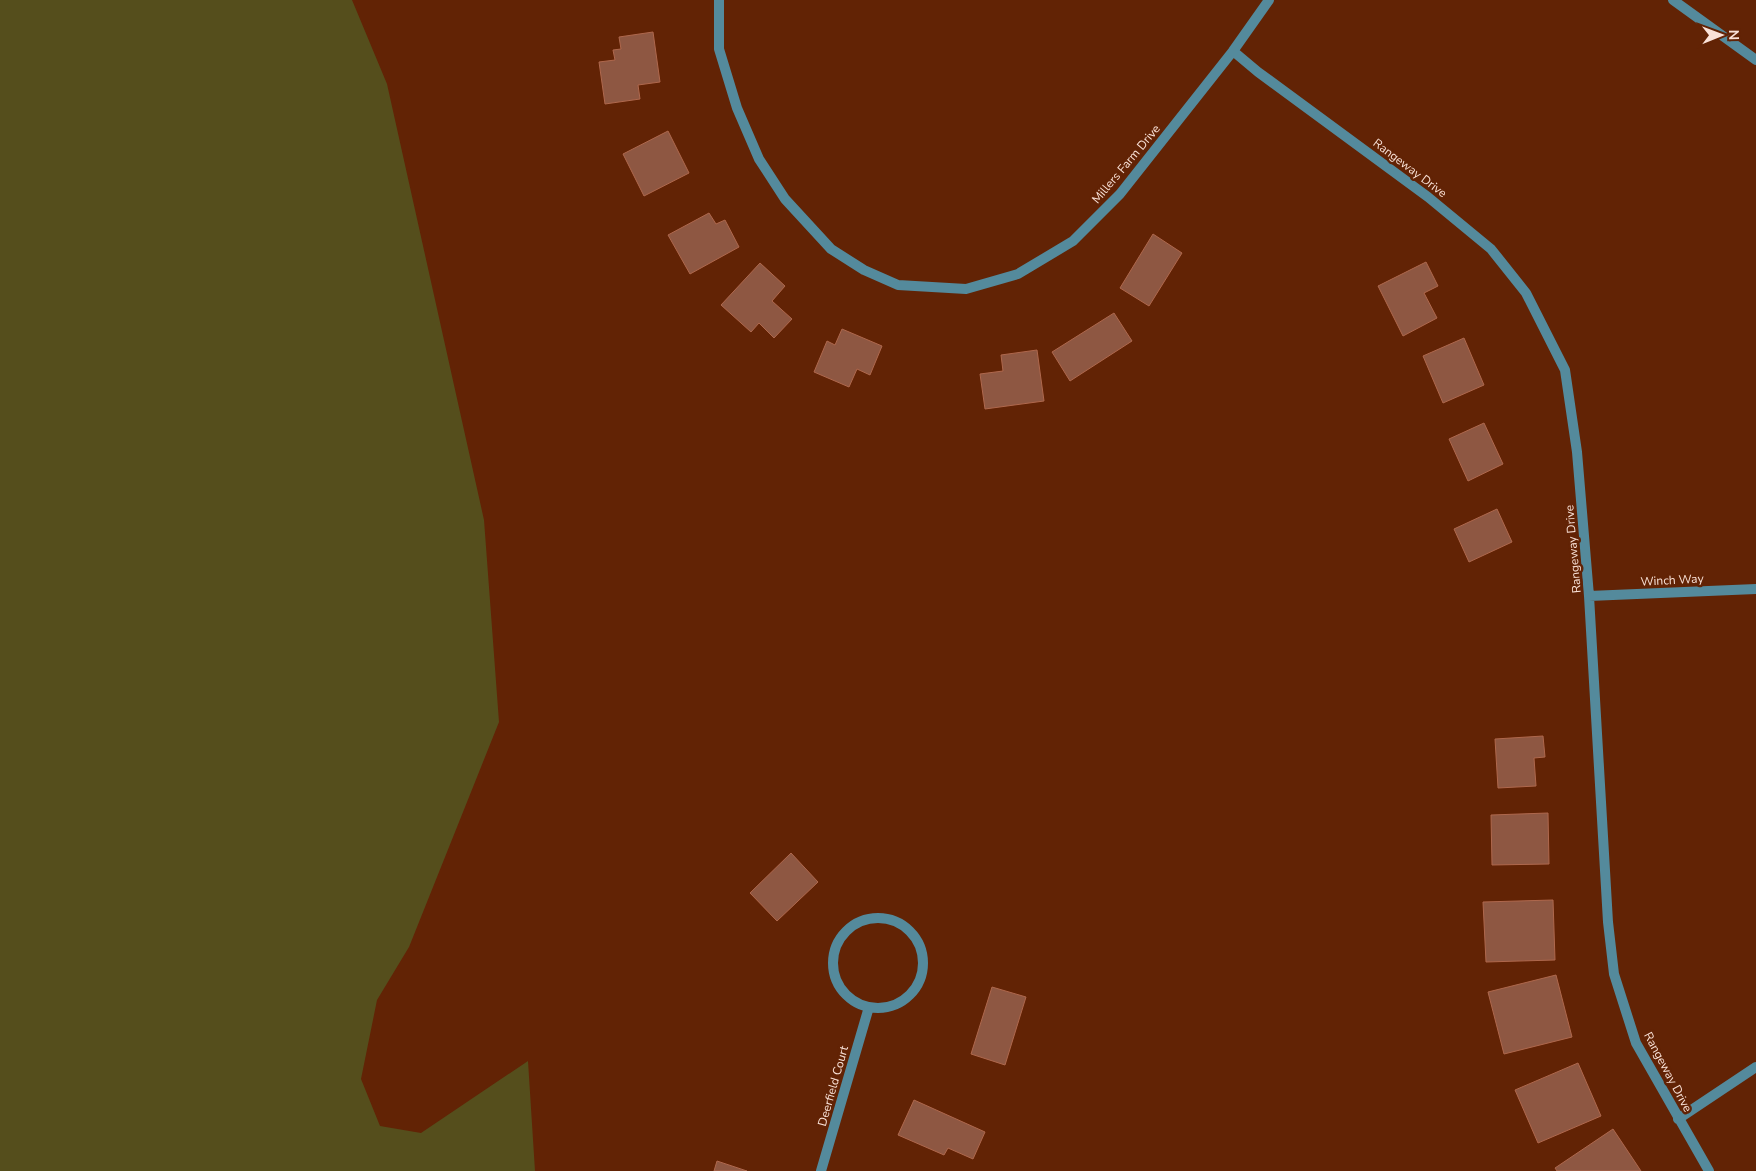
<svg xmlns="http://www.w3.org/2000/svg" width="1756" height="1171" font-family="'Nunito Sans',sans-serif">
<rect width="100%" height="100%" fill="#622305"/>
<path fill="#554e1c" d="M0,0H352L387,84L484,520L499,722L409,947L377,1000L361,1079L380,1126L421,1133L528,1061L535,1171H0Z"/>
<path fill="#8e5742" stroke="#af684d" d="M653,32L660,82L638,85L640,99L605,104L599,62L615,60L613,50L621,49L619,37Z
M668,131L689,173L644,196L623,154Z
M709,213L716,224L725,220L739,247L690,274L668,235Z
M1153,234L1182,253L1149,306L1120,288Z
M1426,262L1438,286L1424,293L1437,318L1403,336L1378,286Z
M760,263L785,286L772,301L792,319L774,338L759,323L751,332L721,305Z
M1114,313L1132,341L1070,381L1052,352Z
M842,329L882,346L870,375L857,369L849,387L814,372L827,341L835,345Z
M1464,338L1484,385L1443,403L1423,356Z
M1037,350L1044,401L985,409L980,374L1003,371L1001,355Z
M1484,423L1503,464L1468,481L1449,439Z
M1497,509L1512,542L1469,562L1454,529Z
M1543,736L1545,757L1534,758L1536,786L1498,788L1495,739Z
M1548,813L1549,864L1492,865L1491,815Z
M791,853L818,882L777,921L750,893Z
M1553,900L1555,960L1486,962L1483,902Z
M1556,975L1572,1037L1504,1054L1488,992Z
M992,987L1026,997L1005,1065L971,1054Z
M1578,1063L1601,1116L1538,1143L1515,1090Z
M914,1100L985,1132L973,1159L948,1148L944,1155L898,1135Z
M1613,1129L1641,1171H1557L1555,1168Z
M717,1161L747,1171H714Z"/>
<g fill="none" stroke-linecap="round" stroke-linejoin="round">
<path stroke="#548a9c" stroke-width="10" d="M719,0V49L737,108L759,159L785,199L831,249L864,270L898,285L966,289L1018,274L1073,241L1120,194L1233,51L1269,0
M1673,0L1756,60
M1233,51L1258,72L1428,197L1491,249L1526,293L1565,370L1577,452L1589,596L1608,922L1614,974L1636,1043L1709,1171
M1589,596L1756,589
M833 963a45 45 0 1 1 90 0a45 45 0 1 1-90 0Z
M1678,1119L1756,1067
M821,1171L869,1007"/>
</g>
<g text-anchor="middle" dominant-baseline="central" stroke-width="5" stroke-linejoin="round" paint-order="stroke">
<g font-size="12" fill="#fae2d8" stroke="#622305">
<text transform="translate(1126 164) rotate(-50)">Millers Farm Drive</text>
<text transform="translate(1410 168) rotate(37)">Rangeway Drive</text>
<text transform="translate(1573 549) rotate(-95)">Rangeway Drive</text>
<text transform="translate(1672 580) rotate(-3)">Winch Way</text>
<text transform="translate(1668 1072) rotate(62)">Rangeway Drive</text>
<text transform="translate(833 1086) rotate(-74)">Deerfield Court</text>
</g>
</g>
<g transform="translate(1721 35) rotate(89)" stroke="#622305" stroke-width="4" paint-order="stroke">
<path d="M0-4L9 19L0 12L-9 19Z" fill="#fae2d8"/>
<text y="-8" font-size="14" font-weight="bold" text-anchor="middle" fill="#fae2d8">N</text>
</g>
</svg>
